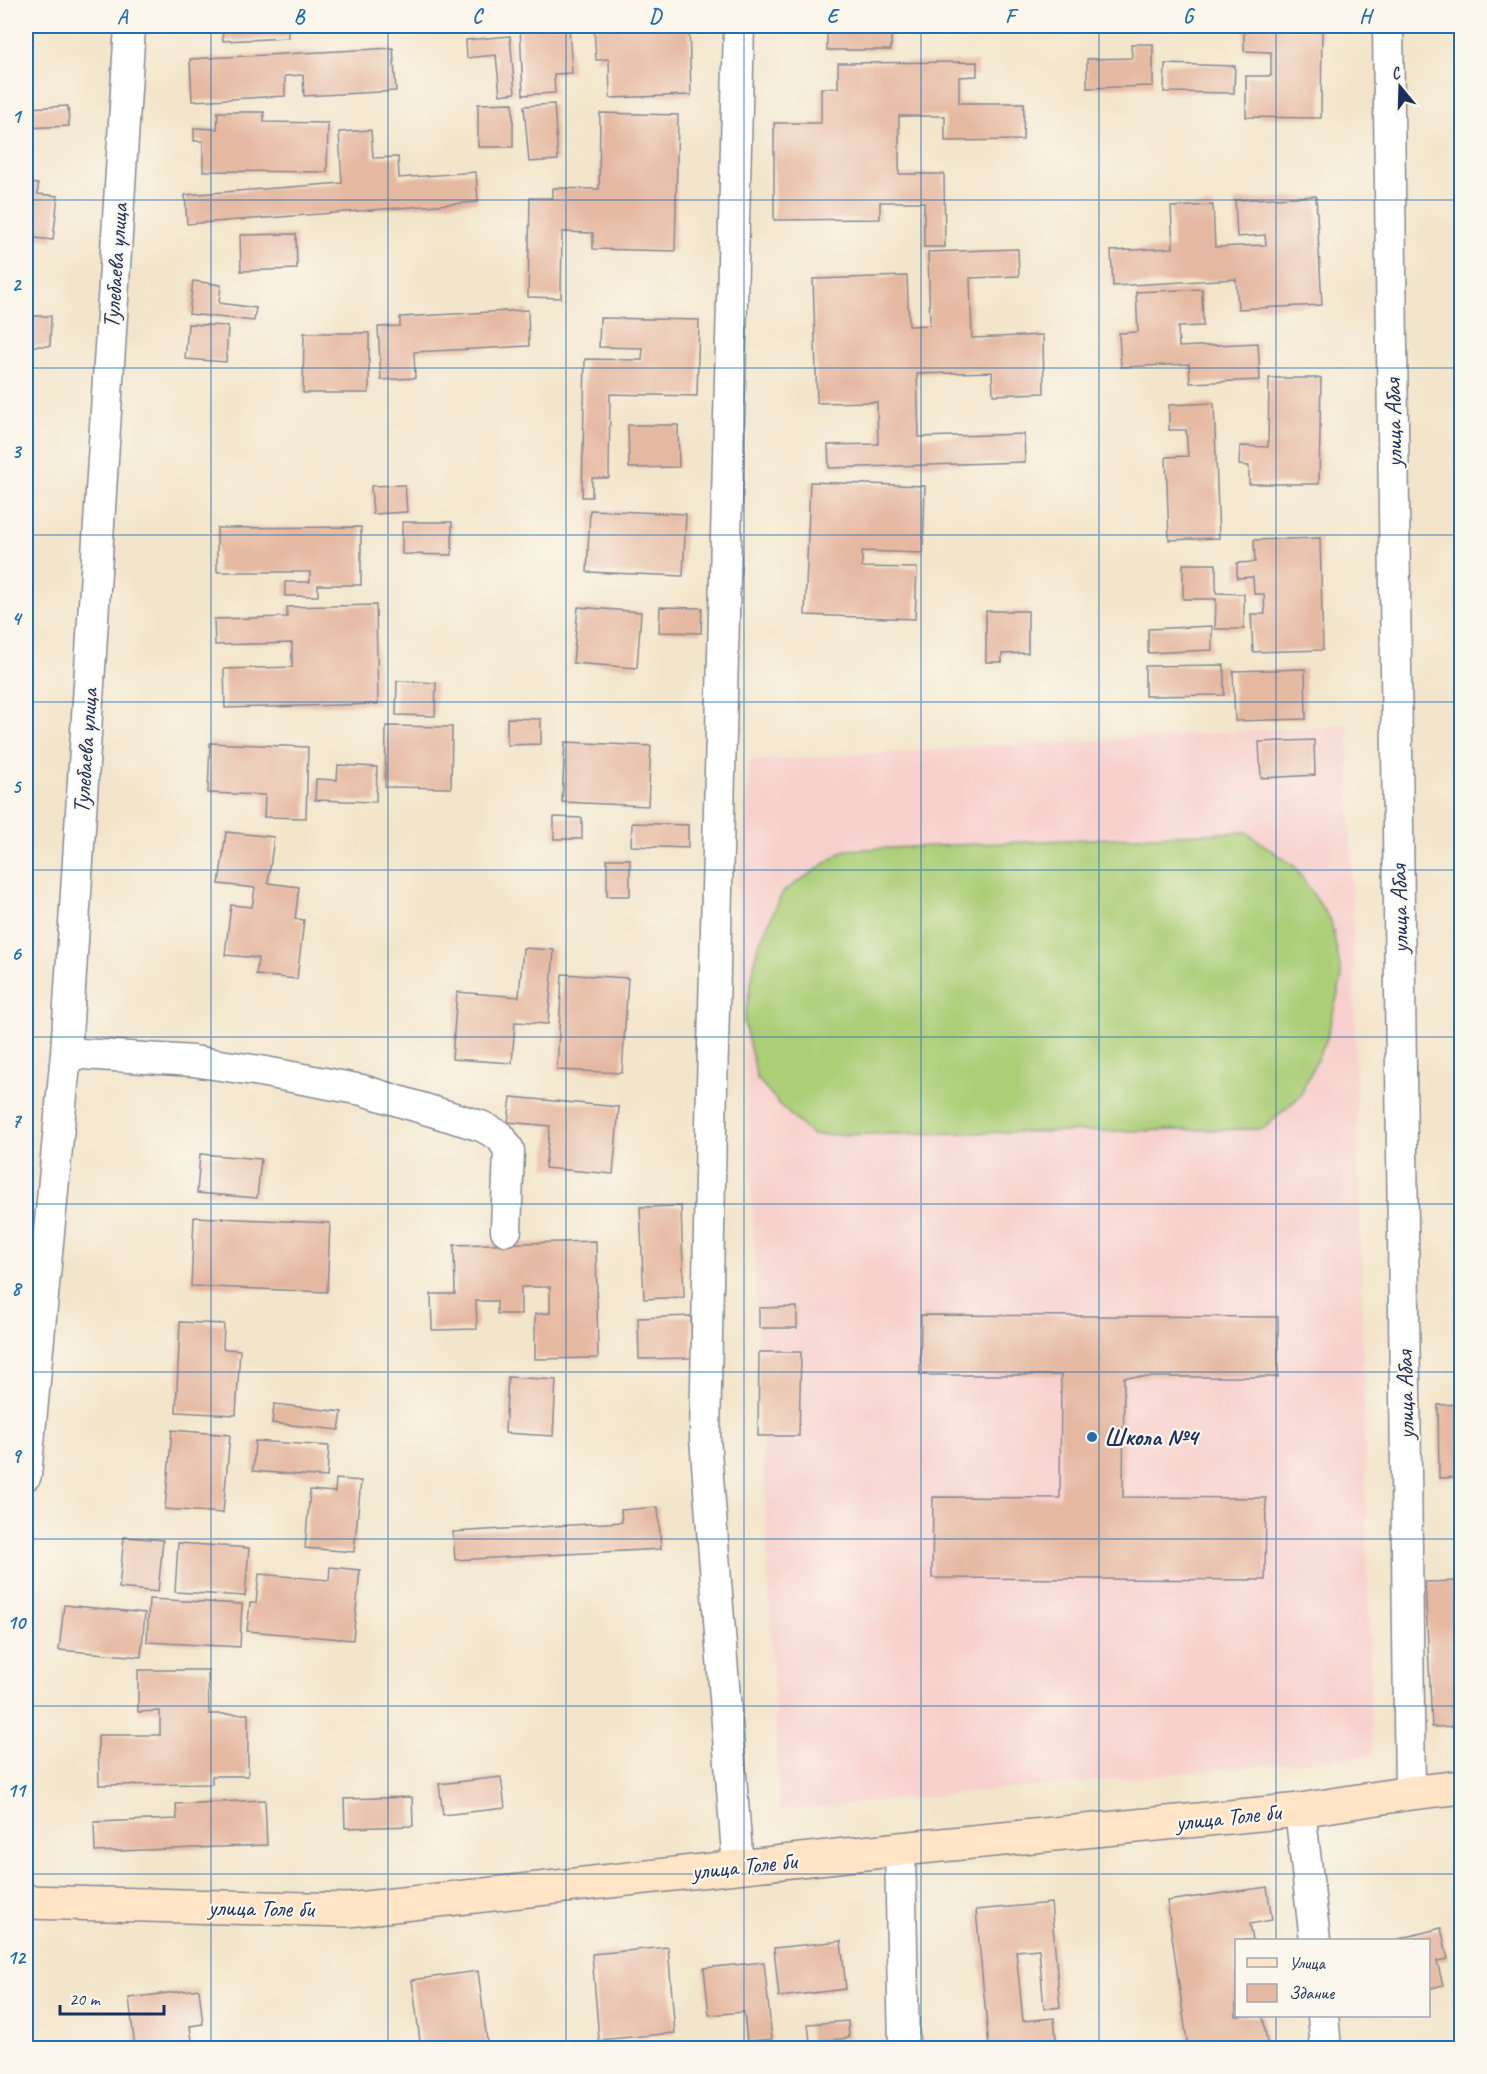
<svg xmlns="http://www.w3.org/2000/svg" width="1487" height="2074" font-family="Caveat,sans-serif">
<rect width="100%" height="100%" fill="#fbf7ec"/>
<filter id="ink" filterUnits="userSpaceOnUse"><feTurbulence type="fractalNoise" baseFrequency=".0167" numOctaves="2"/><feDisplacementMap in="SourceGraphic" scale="12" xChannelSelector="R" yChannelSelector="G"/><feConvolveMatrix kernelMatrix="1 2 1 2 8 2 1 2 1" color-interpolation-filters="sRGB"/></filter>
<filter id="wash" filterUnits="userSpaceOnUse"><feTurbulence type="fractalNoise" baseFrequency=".008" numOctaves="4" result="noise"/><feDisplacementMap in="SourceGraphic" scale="24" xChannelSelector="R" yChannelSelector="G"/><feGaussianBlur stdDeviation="1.35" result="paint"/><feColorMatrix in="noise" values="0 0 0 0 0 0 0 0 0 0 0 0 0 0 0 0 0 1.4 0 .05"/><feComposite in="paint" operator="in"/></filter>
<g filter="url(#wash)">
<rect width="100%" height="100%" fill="#f3e5cb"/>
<path fill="#f7d0cd" d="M1348,725L1372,1755L779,1811L738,890L750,761Z"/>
<path fill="#abce77" stroke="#637e6a" stroke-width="1.5" d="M1246,832L1294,866L1331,921L1342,977L1327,1038L1300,1096L1263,1129L812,1135L783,1108L757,1078L744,1022L758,946L783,892L845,850Z"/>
<g id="blocks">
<path fill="#e5b8a1" d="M222,26H288V38L223,41Z
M520,26H569L572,73L554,74L555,93L523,95Z
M614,26H689L691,95L610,98L609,59L596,60L594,28L614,27Z
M827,26H891V50H827Z
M1244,26H1322L1321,118L1246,117V76H1271V52L1244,51Z
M510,36L515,93L500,95L496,55L467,58L466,40Z
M1131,44H1153V86L1087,88V59L1132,58Z
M393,48L396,91L304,96L303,75L285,76V96L192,101L190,59Z
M977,62V76L959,77V103H1024L1023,140L945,141V116H899V174H944L945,247H924V202H880V219L774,220V123H821V88H838V63Z
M1165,64L1235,66L1234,93L1164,92Z
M513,103V147H478V104Z
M554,104L558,160L529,162L524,106Z
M68,106L69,126L26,128V108Z
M218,112H264V122L328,123L327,172L203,171V141H194V128L217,129Z
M600,113L678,115L675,251L593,249V233L562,232L561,298L528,297L530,198H553V188L599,189Z
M371,130L373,158L398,157L399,178L476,172L478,202L187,224L185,195L342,183L339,132Z
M26,183L38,184V194L58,196L53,240L26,237Z
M1316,196L1322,305L1238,309L1236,279L1113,286L1111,251L1173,248L1171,207L1213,205L1215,247L1266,245L1265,235L1237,237L1235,200Z
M296,234L297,269L241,271L240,235Z
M1018,249L1019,276L970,278L972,338L1043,335L1044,393L993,395L992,372L917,374L919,437L1024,434L1025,462L829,468L828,445L878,444L877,402L817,403L813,279L907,276L909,326L930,325L928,252Z
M193,281L221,285L219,303L256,308L254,321L189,314Z
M1202,289L1203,326L1178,327L1179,347L1258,343L1260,380L1190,383L1189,364L1121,367L1119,333L1138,332L1136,292Z
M528,310L529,346L414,352L415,378L381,380L378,327L400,326V317Z
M26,316H51L50,346H26Z
M600,318L699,320L697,396L610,394L609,478H592V497H582L585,359L642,360L643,348L599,347Z
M188,324L228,326L226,362L185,359Z
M304,333H369V393H303Z
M1269,378H1321L1319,484H1249V466L1239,465L1240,446L1268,447Z
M1214,403L1219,538L1169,540L1166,457L1188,456L1186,430H1169V405Z
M628,425H678L679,467L629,468Z
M810,482L925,486L923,553L862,551V567L917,568L915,619L805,615Z
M405,485L407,512L373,514L371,486Z
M590,510L686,514L683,576L587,572Z
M402,522H452V555L402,554Z
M361,527V585H318V596H285V582H310V572H217V528Z
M1320,538L1323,650L1253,652L1251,614H1265L1264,594H1254L1253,577L1237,578V563L1255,562L1254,540Z
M1183,564H1216V593L1244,594V629H1215L1216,599H1183Z
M26,566L30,567V595H26Z
M376,605L378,704L225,708L224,669L292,667V643L215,645L214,619L287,617V607Z
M578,607L641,612L637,668L573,663Z
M660,607L702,608L701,633L659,632Z
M986,611H1028V653L1002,654V662H986Z
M1212,626V650L1148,653V629Z
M1224,665V695L1145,696V666Z
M1305,669L1306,719L1235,721L1233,671Z
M397,681L436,683L435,716L396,715Z
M507,718L541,719V744L507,745Z
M386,726L452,727L451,788L385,787Z
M1314,740L1315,775L1261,778L1259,742Z
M565,742L651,746L648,806L562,802Z
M210,743L308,747L306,818L264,817L265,795L208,793Z
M338,765L377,767L376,802L315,800L316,779L337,780Z
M554,817L582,818V839H554Z
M632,823L688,825V848L631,846Z
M226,832L274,837L268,883L299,887L295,919L304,920L297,979L256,975L258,958L225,955L231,905L252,907L255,888L219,884Z
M607,859H630V896H607Z
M523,948L554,950L548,1024L515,1022L512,1063L452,1059L457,992L519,997Z
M562,974L628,978L622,1073L557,1070Z
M511,1097L619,1107L613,1174L545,1168L550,1126L508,1122Z
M200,1154L261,1159L257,1198L197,1193Z
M681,1206L684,1297L644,1299L640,1207Z
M194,1217L330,1223L327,1292L191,1286Z
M596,1241L598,1358L535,1359V1314L550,1313V1287H521V1314H497V1301H476L477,1329L432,1330L431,1294H455L454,1245Z
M797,1307V1328H759V1308Z
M921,1315L1278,1317V1377H1124L1123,1497L1266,1498L1265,1580L932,1578L933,1497L1060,1498L1061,1375H920Z
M691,1316L692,1358L639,1359L638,1318Z
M180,1322L224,1324L223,1349L240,1350L236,1415L176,1412Z
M759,1352H801L799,1436H758Z
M508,1377L556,1380L553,1436L505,1433Z
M274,1404L342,1412L339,1430L272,1423Z
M1462,1404V1477L1439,1478L1438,1405Z
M172,1430L230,1435L223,1513L165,1509Z
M255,1441L329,1446L327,1477L253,1471Z
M336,1479L361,1481L354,1552L305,1548L310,1490L335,1492Z
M658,1507L661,1549L455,1560L453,1532L622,1522L621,1510Z
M124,1537L163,1540L158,1592L119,1588Z
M178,1543L249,1548L245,1596L175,1592Z
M330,1567L360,1570L353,1640L247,1631L250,1603H256L259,1574L329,1580Z
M1462,1581V1726L1432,1727L1425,1582Z
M149,1599L242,1604L240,1647L147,1642Z
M64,1605L145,1613L141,1657L59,1650Z
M138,1670H208L209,1714H248V1776H212V1784L99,1785L98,1735H160V1711L138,1712Z
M501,1777L505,1808L443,1815L439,1784Z
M412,1797L413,1826L345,1828L344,1799Z
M265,1800L267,1845L95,1852L94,1822L177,1819L176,1804Z
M1267,1887L1272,1920L1250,1924L1253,1940H1236V2016H1263L1267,2043L1225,2048H1188L1167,1901Z
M1051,1903L1060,2007L1044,2009L1039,1949L1016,1951L1023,2021L1054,2018L1057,2048H989L976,1910Z
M1441,1928L1448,1959L1437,1961L1443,1985L1428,1989V1940H1395Z
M841,1941L846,1989L779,1997L774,1948Z
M668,1947L675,2033L599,2040L592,1954Z
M764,1962L772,2039L747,2041L744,2012L709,2015L704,1968Z
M478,1971L488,2048H421L412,1980Z
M199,1989L203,2024L190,2026L193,2048H135L129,1998Z
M848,2021L849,2038L810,2042L808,2024Z"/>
</g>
</g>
<g filter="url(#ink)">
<use href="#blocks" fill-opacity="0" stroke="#878a94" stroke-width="1.5"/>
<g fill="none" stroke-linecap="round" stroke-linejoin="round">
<g stroke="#878a94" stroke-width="33">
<path id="minor" d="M1388,26L1410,1793
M66,1053L193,1061L260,1071L362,1090L481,1126L500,1136L509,1150L506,1230
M26,1475L66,1053L130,26
M1300,1810L1315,1940
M900,1849L904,2048
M738,1867L705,1438L711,1126L739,26
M1323,2016L1326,2048"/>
</g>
<g stroke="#878a94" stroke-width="36">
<path id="secondary" d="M26,1902L348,1910L900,1849L1300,1810L1410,1793L1462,1787"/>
</g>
<use href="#minor" stroke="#fff" stroke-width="30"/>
<use href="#secondary" stroke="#ffe4c6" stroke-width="33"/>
</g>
</g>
<path fill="none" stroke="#1f6fb2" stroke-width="1.5" stroke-opacity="0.55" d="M211,26V2048M388,26V2048M566,26V2048M744,26V2048M921,26V2048M1099,26V2048M1276,26V1940M26,200H1462M26,368H1462M26,535H1462M26,702H1462M26,870H1462M26,1037H1462M26,1204H1462M26,1372H1462M26,1539H1462M26,1706H1462M26,1874H1462M1276,2016V2048"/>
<circle fill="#1f6fb2" stroke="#fbf7ec" stroke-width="2" cx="1092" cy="1437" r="6"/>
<g text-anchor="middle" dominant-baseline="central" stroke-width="4.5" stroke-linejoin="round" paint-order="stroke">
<g font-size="24" fill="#1b2f5e" stroke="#fbf7ec">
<text transform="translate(115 266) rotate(-86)">Тулебаева улица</text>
<text transform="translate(1393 423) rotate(-91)">улица Абая</text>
<text transform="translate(85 751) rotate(-86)">Тулебаева улица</text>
<text transform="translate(1399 909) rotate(-91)">улица Абая</text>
<text transform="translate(1405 1395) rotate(-91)">улица Абая</text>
<text transform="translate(1228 1817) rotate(-6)">улица Толе би</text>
<text transform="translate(744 1866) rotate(-6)">улица Толе би</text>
<text transform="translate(261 1908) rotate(1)">улица Толе би</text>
</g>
<g font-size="24" font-weight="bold" fill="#1b2f5e" stroke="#fbf7ec" text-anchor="start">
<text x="1104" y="1437">Школа №4</text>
</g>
</g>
<rect width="1487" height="2074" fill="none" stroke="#fbf7ec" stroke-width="66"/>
<rect x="1235" y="1939" width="195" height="78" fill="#fbf7ec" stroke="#a1a7b3" stroke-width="1.5"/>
<rect x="1247" y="1958" width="30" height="9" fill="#ffe4c6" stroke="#a1a7b3" stroke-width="1.5"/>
<text x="1289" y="1969" font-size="18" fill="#1b2f5e">Улица</text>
<rect x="1247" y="1984" width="30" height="18" fill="#e5b8a1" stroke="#a1a7b3" stroke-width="1.5"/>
<text x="1289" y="1999" font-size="18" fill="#1b2f5e">Здание</text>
<g transform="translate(1400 87) rotate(341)" stroke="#fbf7ec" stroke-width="4.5" paint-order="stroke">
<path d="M0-4.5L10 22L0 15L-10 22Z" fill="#1b2f5e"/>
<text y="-9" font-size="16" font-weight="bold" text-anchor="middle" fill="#1b2f5e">С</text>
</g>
<path d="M60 2005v9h104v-9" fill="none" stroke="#1b2f5e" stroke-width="3"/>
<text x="69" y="2005" font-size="18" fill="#1b2f5e" stroke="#fbf7ec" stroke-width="4.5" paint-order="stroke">20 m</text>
<rect x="33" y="33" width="1421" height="2008" fill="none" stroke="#1f6fb2" stroke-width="2"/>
<g font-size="20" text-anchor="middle" font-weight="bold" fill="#1f6fb2">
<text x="122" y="23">A</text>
<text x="299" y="23">B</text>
<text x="477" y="23">C</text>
<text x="655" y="23">D</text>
<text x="832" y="23">E</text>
<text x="1010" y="23">F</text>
<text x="1188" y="23">G</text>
<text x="1365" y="23">H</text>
<text x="16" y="123">1</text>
<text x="16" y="291">2</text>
<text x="16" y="458">3</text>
<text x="16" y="625">4</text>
<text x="16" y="793">5</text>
<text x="16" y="960">6</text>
<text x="16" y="1127">7</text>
<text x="16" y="1295">8</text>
<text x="16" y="1462">9</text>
<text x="16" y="1629">10</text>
<text x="16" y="1797">11</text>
<text x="16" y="1964">12</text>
</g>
</svg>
